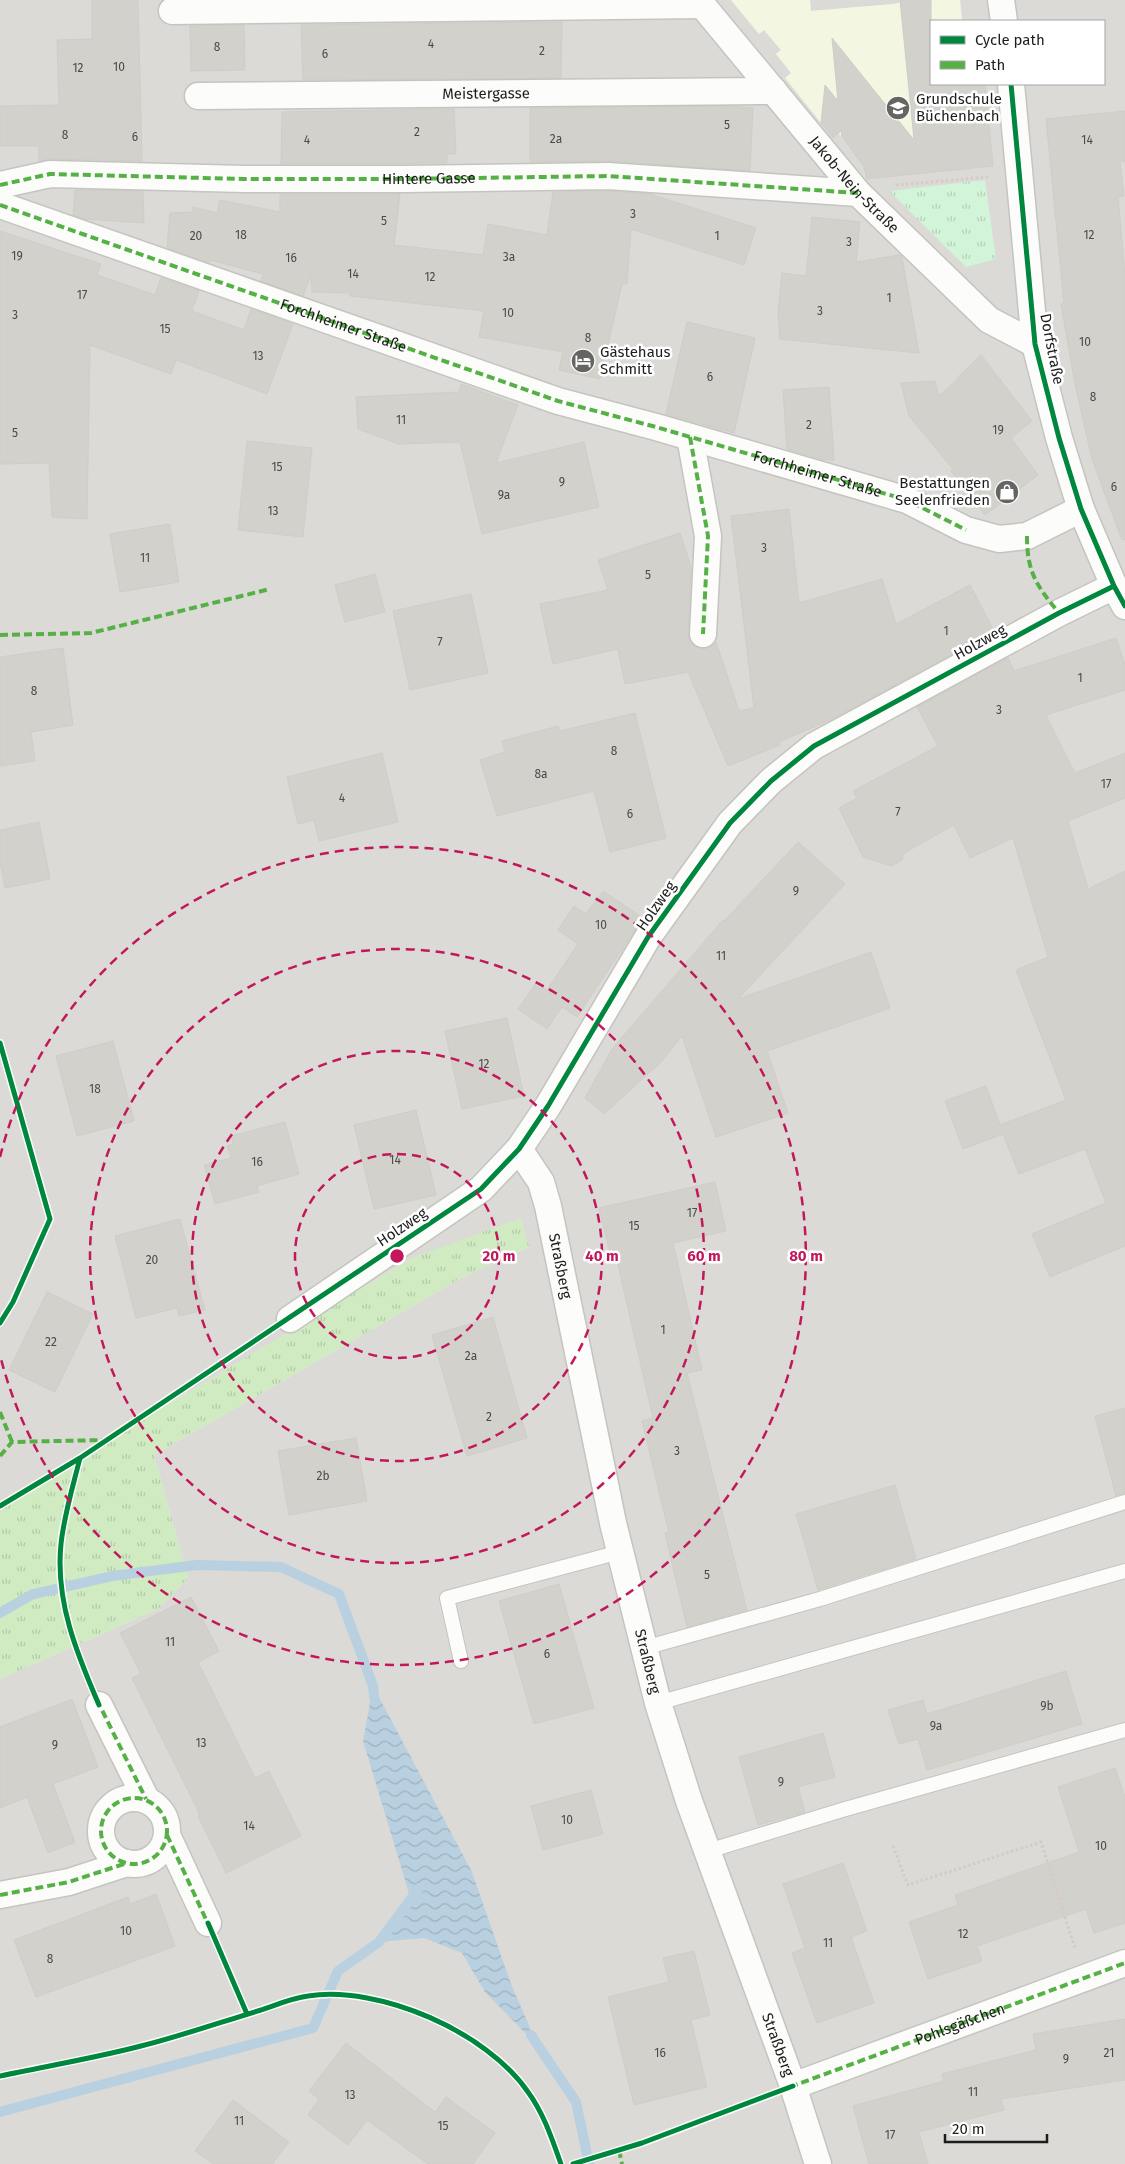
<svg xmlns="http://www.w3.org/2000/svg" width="1125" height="2164" font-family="'Fira Sans',sans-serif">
<defs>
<pattern id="grass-tufts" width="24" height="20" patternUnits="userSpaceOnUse" patternTransform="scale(1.25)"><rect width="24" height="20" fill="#d0ebc2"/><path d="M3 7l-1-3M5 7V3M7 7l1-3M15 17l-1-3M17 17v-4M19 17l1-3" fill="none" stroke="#b2c9a6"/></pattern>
<pattern id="park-tufts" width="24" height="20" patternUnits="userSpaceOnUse" patternTransform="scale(1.25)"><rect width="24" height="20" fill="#d2f4d8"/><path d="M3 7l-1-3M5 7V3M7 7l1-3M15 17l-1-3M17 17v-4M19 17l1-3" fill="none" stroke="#b4d1b9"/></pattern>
<pattern id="water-waves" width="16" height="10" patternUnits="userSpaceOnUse" patternTransform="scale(1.25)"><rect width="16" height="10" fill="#b8d0e0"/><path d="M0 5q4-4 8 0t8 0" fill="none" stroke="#9eb2c0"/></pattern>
</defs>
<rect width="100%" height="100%" fill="#ecebe5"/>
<path fill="#dbdad7" d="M0,0H731L759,34L764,30L781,50L776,54L792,73L785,78L838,133L855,155L863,154L865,179L993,166L985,84H1104V21H962L960,0H1125V2164H0V1679L158,1609L188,1578L154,1455L463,1277L529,1247L412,1258L0,1505Z
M810,0H912L893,4L811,11Z"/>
<path fill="#f3f6e0" d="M731,0H810L811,11L893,4L912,0H960L962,21H931V84H985L993,166L865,179L863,154L855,155L839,133L833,138L785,78L791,73L776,54L781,50L764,30L759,34Z"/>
<path fill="url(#grass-tufts)" d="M521,1218L529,1247L463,1277L154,1455L188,1578L158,1609L0,1679V1505L412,1258Z"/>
<path fill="url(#park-tufts)" d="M985,180L996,259L966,267L889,191Z"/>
<path fill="url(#water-waves)" d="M373,1686L472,1872L511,1984L538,2046L485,1992L462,1953L424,1938L379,1942L412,1903L363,1741Z"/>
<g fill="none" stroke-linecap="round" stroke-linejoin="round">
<path stroke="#b8d0e0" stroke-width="10" d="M0,1613L33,1594L112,1576L197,1565L281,1567L339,1594L373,1686L374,1697
M531,2035L576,2102L589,2164
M0,2112L313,2028L338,1971L379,1942L419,1888"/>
</g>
<path fill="#d2d1cc" stroke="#cfcdc6" d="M92,0H138L142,161L50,159L39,161V146H0V106L59,105L57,40L92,39Z
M900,0H931V84H985L993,166L866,179L864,167L842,137L841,131L833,138L821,123L825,85L838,101L832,38L914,140Z
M562,22L561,78L303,80L301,25Z
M244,25L245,70L191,71L190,26Z
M728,106L753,108L750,171L609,161L530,162V108Z
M454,109L456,154H447V163L281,164L282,112Z
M1125,111V161L1120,162L1124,196L1118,197L1125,274V539L1122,540L1092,459L1075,384L1061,304L1064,303L1046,119Z
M75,190L143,191L144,223L85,219L73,215Z
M608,191L650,194L756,228L744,265L631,229L627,284H622L600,379L559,370L563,352L479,337L484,311L350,296V293L312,292L311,275L303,296L261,281L263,274L210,260L209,263L167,248L170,213L193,212V207L217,213L220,200L280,212V194H400L394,245L483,255L488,224L547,235L553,192Z
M812,217L860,222L856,262L900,255L902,257L919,353L780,339L778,312L782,273L806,276Z
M0,231L101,264L97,275L155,295L161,278L199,291L192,311L244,330L251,309L293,324L267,394L176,360L171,374L90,345L87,519L52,517L49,463L0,464Z
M687,322L755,338L734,433L666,414Z
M981,355L1032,421L1011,438L1038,475L985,515L951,471L953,469L909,416L901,383L935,381L939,396L958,379V377Z
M461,384L518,405L496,463L584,442L599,507L482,534L460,442L399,444L358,429L356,397L459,392Z
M829,387L834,460H824L787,449L783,390Z
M247,441L312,448L303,537L238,530Z
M789,509L799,603L882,579L896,624L970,585L994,631L832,719L779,742L780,745L728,766L688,672L625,684L618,649L553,664L540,604L608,590L598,560L680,533L691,567L688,633L689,640L694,646L703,649L710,647L716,642L739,711L754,708L731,516Z
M170,524L179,582L120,592L110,534Z
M375,574L385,612L345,622L335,585Z
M471,594L488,673L410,690L393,611Z
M1116,638L1125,665V690L1046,715L1075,773L1125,753V798L1068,821L1088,889L1125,871V1246L1050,1277L1032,1234L1106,1203L1085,1149L1019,1174L1003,1134L963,1149L945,1101L986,1086L1000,1125L1066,1100L1016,970L1048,957L1013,838L970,858L954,825L904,853L902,860L891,866L863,857L839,808L857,798L853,791L938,746L917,707L1008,658L1014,671Z
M63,648L73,725L31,732L35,761L0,766V657Z
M635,713L666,838L610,852L594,791L497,816L480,760L505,752L502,741L558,726L560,731Z
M382,753L398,822L319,841L314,820L298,824L287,777Z
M39,822L50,879L5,888L0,862V830Z
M798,842L845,884L738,999L871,952L890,1008L767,1051L788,1113L716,1137L682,1036L661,1062L604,1114L585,1098L612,1049L723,920L724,921Z
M603,891L643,918L577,1017L562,1007L547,1029L518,1009L536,983L547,990L578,944L558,930L574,906L586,914Z
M507,1018L524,1096L462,1109L445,1031Z
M113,1041L134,1121L77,1136L56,1056Z
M416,1110L436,1195L374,1209L354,1125Z
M285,1122L299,1174L257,1186L259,1192L215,1204L204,1165L231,1158L227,1146L233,1144L231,1136Z
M715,1182L726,1231L673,1243L702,1370L687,1373L747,1610L687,1627L665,1533H669L642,1421L653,1418L616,1256L611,1257L599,1208Z
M180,1219L205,1310L179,1316L177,1308L136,1318L115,1236Z
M47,1292L93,1314L55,1392L9,1370Z
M493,1317L527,1438L467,1456L432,1335Z
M1125,1408V1493L1116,1496L1095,1416Z
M356,1438L367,1501L289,1515L278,1451Z
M895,1485L916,1559L818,1590L796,1514Z
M559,1584L594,1708L534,1724L499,1601Z
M191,1597L219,1651L198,1662L255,1778L269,1771L301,1836L226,1873L198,1816L200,1815L132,1678L141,1674L120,1633Z
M1066,1671L1082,1724L927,1770L918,1739L899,1744L888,1710L923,1700L927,1714Z
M72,1699L98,1767L53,1784L75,1842L48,1853L27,1797L0,1808V1727Z
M823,1733L835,1777L798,1787L805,1812L758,1825L739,1757Z
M1115,1768L1125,1797V1923L1094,1933L1086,1909L977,1946L982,1961L928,1979L909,1922L958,1905L955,1895L1079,1852L1058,1787Z
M591,1790L603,1834L543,1850L531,1806Z
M843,1863L867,1931L851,1937L874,2003L817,2023L792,1953L805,1948L783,1884Z
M156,1894L175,1946L36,1997L14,1940L128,1897L130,1904Z
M694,1951L710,2015L691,2020L707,2087L634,2105L608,1997L669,1982L663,1958Z
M1125,2019V2080L1001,2099L1004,2110L919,2132L928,2164H869L853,2106L944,2081L942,2074L1036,2050L1033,2034Z
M346,2043L435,2112L446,2097L495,2133L473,2164H428L367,2120L348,2145L308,2115L319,2099L309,2091Z
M233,2100L289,2142L272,2164H213L195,2151Z"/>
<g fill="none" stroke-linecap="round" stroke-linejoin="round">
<g stroke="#c4c4c1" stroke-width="16">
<path id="service" d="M644,1648L820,1599L1125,1502
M461,1661L447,1598L620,1552
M658,1703L1125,1571
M708,1851L842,1810L1125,1730"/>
</g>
<g stroke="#c4c4c1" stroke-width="29">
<g id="minor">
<path id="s1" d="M698,0L858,193L989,320L1035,344"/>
<path d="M1001,0L1004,21"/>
<path d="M172,11L702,5"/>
<path d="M1011,84L1035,344L1059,438L1081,509L1114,586L1125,606"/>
<path id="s2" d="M198,96L774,91"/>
<path id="s3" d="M0,185L50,174L244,179H405L608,176L858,193"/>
<path d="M0,205L558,401L656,427L907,500L966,530L999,539L1027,536L1081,509"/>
<path d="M690,437L708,536L703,634"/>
<path id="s4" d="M519,1149L541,1182L548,1206L613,1523L658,1703L689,1801L793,2086L818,2164"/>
<path d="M290,1319L481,1189L519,1149L548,1106L648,937L730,823L771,781L814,746L1059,613L1114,586"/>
<path d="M99,1705L146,1799"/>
<circle cx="134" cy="1831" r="33"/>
<path d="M167,1835L208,1923"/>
<path d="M0,1895L69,1882L127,1863"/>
<path id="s5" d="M793,2086L1125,1963"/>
</g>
</g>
<path stroke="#d7cac4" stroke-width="3" stroke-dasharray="2.5 2.5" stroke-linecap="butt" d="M896,185L989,177
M893,1846L908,1885L1041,1842L1075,1948"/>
<use href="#service" stroke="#fcfcfb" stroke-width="14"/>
<use href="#minor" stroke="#fcfcfb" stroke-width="26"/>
<g stroke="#55b145" stroke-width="4" stroke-dasharray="8 4" stroke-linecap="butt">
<path d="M0,185L50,174L244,179H405L608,176L858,193"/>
<path id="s6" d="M0,205L558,401L656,427L907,500L966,530"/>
<path d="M690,437L708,536L703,634"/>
<path d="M1027,536C1027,572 1036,585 1059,613"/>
<path d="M0,635L91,633L270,589"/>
<path d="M0,1412L12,1442"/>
<path d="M0,1456L12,1442L104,1440"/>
<path d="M97,1700L146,1799"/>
<circle cx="134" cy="1831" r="33"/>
<path d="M167,1835L209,1926"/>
<path d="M0,1895L69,1882L127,1863"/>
<path d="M790,2087L1125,1963"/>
<path d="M619,2150L622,2164"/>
</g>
<g stroke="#fff" stroke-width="8">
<path id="cycleway" d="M1011,84L1035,344L1059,438L1081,509L1114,586L1125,606
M0,1043L50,1219L13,1302L0,1323
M80,1458C73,1486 64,1515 61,1544C55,1601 77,1654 99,1705
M0,1506L80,1458L481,1189L519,1149L548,1106L648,937L730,823L771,781L814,746L1059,613L1114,586
M208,1923L247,2014
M0,2076C47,2066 95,2058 141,2046C181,2036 221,2022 261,2010C276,2005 292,1998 308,1996C380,1985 487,2032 528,2092C544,2114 552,2139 561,2164
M573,2164L642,2143L793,2086"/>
</g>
<use href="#cycleway" stroke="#00873e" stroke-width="5"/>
</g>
<g fill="none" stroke="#c2185b" stroke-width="2.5" stroke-dasharray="9 6">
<circle cx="397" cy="1256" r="102"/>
<circle cx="397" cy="1256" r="205"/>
<circle cx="397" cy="1256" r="307"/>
<path d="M0 1157A409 409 0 1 1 0 1355"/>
</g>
<defs>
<g id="school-disc" transform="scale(1.25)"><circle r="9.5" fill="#656563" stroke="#fff"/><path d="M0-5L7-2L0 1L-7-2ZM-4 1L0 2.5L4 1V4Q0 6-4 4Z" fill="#fff"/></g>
<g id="hotel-disc" transform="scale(1.25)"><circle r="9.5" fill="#656563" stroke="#fff"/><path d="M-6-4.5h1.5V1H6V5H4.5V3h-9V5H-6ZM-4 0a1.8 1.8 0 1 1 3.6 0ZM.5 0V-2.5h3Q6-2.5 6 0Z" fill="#fff"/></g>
<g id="shop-disc" transform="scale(1.25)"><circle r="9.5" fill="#656563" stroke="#fff"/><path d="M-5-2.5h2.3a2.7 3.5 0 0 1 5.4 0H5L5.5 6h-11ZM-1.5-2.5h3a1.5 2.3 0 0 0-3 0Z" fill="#fff"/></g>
</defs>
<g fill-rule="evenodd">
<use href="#school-disc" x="898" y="108"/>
<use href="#hotel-disc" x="583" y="361"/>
<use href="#shop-disc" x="1007" y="492"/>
</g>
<g text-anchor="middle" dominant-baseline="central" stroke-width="5" stroke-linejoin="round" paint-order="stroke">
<g font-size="12" fill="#4a4a49">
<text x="431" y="44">4</text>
<text x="217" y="47">8</text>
<text x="542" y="51">2</text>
<text x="325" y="54">6</text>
<text x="119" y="67">10</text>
<text x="78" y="68">12</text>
<text x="727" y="125">5</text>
<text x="417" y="132">2</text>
<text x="65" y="135">8</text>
<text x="135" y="137">6</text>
<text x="556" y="139">2a</text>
<text x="307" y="140">4</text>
<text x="1087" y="140">14</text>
<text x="633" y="214">3</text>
<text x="384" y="221">5</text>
<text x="241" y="235">18</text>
<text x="1089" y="235">12</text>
<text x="196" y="236">20</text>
<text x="717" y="236">1</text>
<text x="849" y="242">3</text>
<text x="17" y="256">19</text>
<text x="509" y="257">3a</text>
<text x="291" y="258">16</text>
<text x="353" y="274">14</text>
<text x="430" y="277">12</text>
<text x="82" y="295">17</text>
<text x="889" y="298">1</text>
<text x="820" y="311">3</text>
<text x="508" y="313">10</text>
<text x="15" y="315">3</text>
<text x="165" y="329">15</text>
<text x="588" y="338">8</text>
<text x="1085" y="342">10</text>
<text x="258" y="356">13</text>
<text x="710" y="377">6</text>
<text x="1093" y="397">8</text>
<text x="401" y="420">11</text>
<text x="809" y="425">2</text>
<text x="998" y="430">19</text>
<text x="15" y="433">5</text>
<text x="277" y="467">15</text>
<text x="562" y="482">9</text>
<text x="1114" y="487">6</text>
<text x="504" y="495">9a</text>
<text x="273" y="511">13</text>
<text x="764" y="548">3</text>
<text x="145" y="558">11</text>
<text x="648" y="575">5</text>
<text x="946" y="631">1</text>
<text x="440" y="642">7</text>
<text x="1080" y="678">1</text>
<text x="34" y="691">8</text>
<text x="999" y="710">3</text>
<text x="614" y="751">8</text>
<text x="541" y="774">8a</text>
<text x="1106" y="784">17</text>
<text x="342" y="798">4</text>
<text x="898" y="812">7</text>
<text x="630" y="814">6</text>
<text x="796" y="891">9</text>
<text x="601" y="925">10</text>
<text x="721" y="956">11</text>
<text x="484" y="1064">12</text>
<text x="95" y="1089">18</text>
<text x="395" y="1160">14</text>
<text x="257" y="1162">16</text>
<text x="692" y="1213">17</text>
<text x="634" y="1226">15</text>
<text x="152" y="1260">20</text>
<text x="663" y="1330">1</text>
<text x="51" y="1342">22</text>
<text x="471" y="1356">2a</text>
<text x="489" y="1417">2</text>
<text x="677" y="1451">3</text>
<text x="323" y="1476">2b</text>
<text x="707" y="1575">5</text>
<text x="170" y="1642">11</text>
<text x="547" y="1654">6</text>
<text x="1047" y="1706">9b</text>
<text x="936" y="1726">9a</text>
<text x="201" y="1743">13</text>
<text x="55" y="1745">9</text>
<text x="781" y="1782">9</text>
<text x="567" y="1820">10</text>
<text x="249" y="1826">14</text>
<text x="1101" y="1846">10</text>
<text x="126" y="1931">10</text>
<text x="963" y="1934">12</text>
<text x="828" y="1943">11</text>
<text x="50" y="1959">8</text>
<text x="660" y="2053">16</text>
<text x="1109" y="2053">21</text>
<text x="1066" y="2059">9</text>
<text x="973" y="2092">11</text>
<text x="350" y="2095">13</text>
<text x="239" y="2121">11</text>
<text x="443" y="2126">15</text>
<text x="890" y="2135">17</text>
</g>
<g font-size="15" fill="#1d1d1d" stroke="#fff">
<text stroke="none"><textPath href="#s2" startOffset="288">Meistergasse</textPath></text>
<text stroke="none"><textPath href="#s3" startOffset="430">Hintere Gasse</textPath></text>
<text stroke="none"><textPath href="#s1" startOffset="242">Jakob-Nein-Straße</textPath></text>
<text stroke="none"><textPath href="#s6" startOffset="364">Forchheimer Straße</textPath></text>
<text transform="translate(1052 349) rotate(79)">Dorfstraße</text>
<text stroke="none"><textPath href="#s6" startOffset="861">Forchheimer Straße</textPath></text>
<text transform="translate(980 642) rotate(-29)">Holzweg</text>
<text transform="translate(656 906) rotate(-55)">Holzweg</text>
<text transform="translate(402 1227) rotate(-34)">Holzweg</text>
<text stroke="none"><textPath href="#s4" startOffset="126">Straßberg</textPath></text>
<text stroke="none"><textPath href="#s4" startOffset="531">Straßberg</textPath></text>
<text stroke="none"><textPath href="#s5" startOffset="178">Pohlsgäßchen</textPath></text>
<text stroke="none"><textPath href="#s4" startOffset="936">Straßberg</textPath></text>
</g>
<g font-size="15" fill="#1d1d1d" stroke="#fff" text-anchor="start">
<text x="916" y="99">Grundschule<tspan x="916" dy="17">Büchenbach</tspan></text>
<text x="600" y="352">Gästehaus<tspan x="600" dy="17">Schmitt</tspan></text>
<text x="990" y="483" text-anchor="end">Bestattungen<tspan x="990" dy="17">Seelenfrieden</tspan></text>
</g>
</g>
<circle cx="397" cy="1256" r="8" fill="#c2185b" stroke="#fff" stroke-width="2.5"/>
<g font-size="15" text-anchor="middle" font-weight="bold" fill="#c2185b" stroke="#fff" stroke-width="5" stroke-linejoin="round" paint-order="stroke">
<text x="499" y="1261">20 m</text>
<text x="602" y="1261">40 m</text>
<text x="704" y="1261">60 m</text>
<text x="806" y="1261">80 m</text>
</g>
<rect x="930" y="20" width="175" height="65" fill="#ffffff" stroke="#a5a5a5"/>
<rect x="940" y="36" width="25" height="8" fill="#00873e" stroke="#a5a5a5"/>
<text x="975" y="45" font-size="15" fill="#1d1d1d">Cycle path</text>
<rect x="940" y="61" width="25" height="8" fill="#55b145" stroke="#a5a5a5"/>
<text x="975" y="70" font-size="15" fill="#1d1d1d">Path</text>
<path d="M945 2134v8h102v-8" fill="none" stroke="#1d1d1d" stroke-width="2.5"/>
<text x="952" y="2134" font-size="15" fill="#1d1d1d" stroke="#ffffff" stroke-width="4" paint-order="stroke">20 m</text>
</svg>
